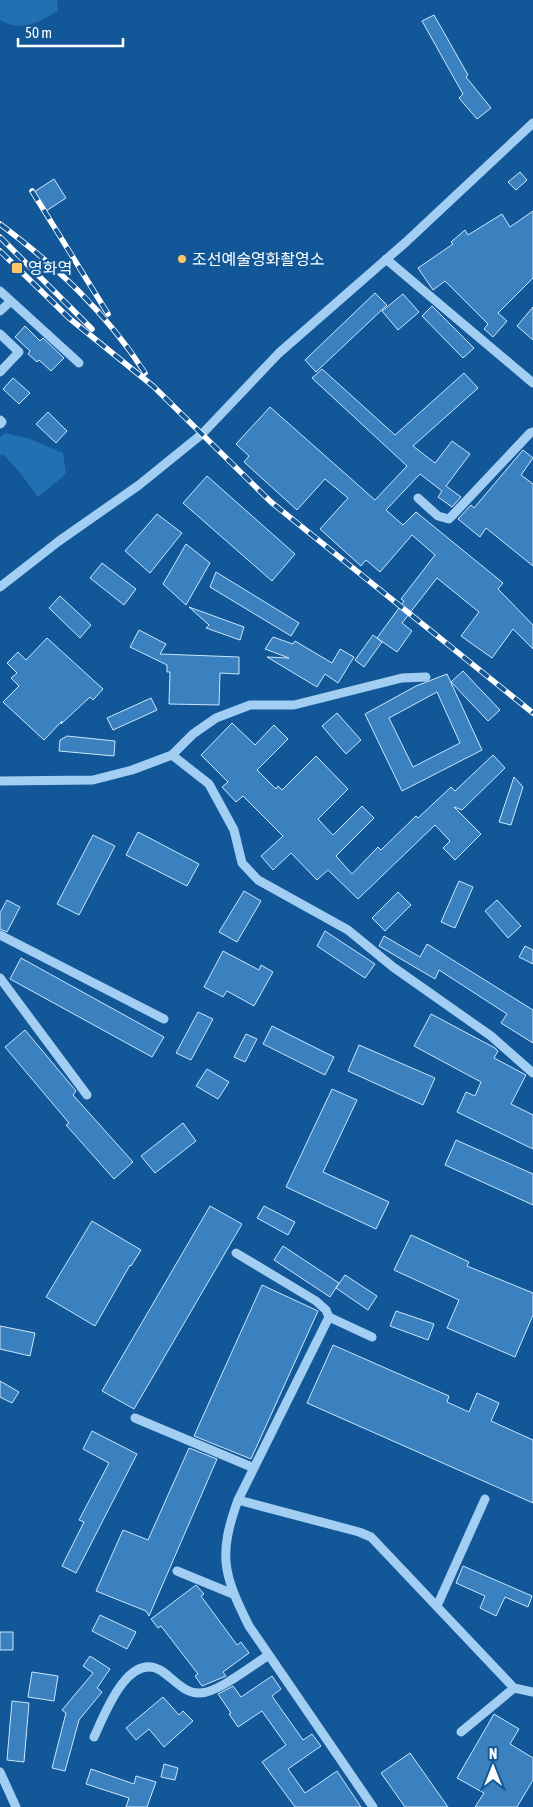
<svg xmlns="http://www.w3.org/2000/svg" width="533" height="1807" font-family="'Asap Condensed','Noto Sans KR',sans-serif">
<rect width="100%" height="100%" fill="#125797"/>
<path fill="#2170b4" d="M0,0H57L58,11C38,22 22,33 0,20Z
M5,433L30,439L63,453L66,474L38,497L21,474L3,454L0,456V437Z"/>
<path fill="#3b81bf" stroke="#cbe6fd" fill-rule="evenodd" d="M434,15L468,75L466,77L491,108L477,119L459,98L463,94L422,21Z
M520,172L527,180L516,190L508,182Z
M54,179L66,198L46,211L34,192Z
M533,211V278L498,313L507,321L493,337L484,329L488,324L445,281L433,290L418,268L453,244L451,242L465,230L468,235L502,214L510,227Z
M375,293L387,305L316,372L305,360Z
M403,294L419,312L398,330L382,311Z
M432,306L474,348L463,358L422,316Z
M533,307V340L517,326Z
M25,326L40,341L43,338L64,358L51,371L39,360L37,362L28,354L30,351L15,337Z
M322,369L395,435L464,373L478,388L413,446L435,463L452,441L470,454L446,486L461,497L452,507L438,497L442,491L420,474L386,510L403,525L416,512L503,583L498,589L533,625V649L513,629L492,658L461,636L479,612L437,578L402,623L412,631L397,652L377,638L404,601L401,599L435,555L412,535L380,572L366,560L361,566L320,529L348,498L325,479L297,510L244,462L249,456L236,444L270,407L375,500L407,466L312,378Z
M13,378L30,393L19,404L3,389Z
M48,412L67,431L56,443L36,424Z
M523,450L533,458L521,475L533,484V566L486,528L480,537L458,519L471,505L474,508Z
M207,476L295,554L272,581L183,503Z
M157,514L182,533L150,573L125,551Z
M186,544L210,563L186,605L163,584Z
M102,563L136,589L124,605L90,578Z
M216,572L299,623L291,636L210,587Z
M60,596L91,625L80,638L49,608Z
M189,607L244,627L240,640L206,628L209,625Z
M139,630L166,644L160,654L239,657V674L220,673L219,705L169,704L170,672H167V665L130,647Z
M373,635L382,642L364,667L355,660Z
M273,637L293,644L295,641L332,663L340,649L354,657L338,683L325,674L317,687L267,657L289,658L265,649Z
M47,638L103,689L93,700L90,697L61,724L62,721L44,740L3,702L19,686L11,678L17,673L7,663L18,652L26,660Z
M463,671L500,710L488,721L451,682Z
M447,674L482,750L402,791L365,714L416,686ZM437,692L460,743L413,767L389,718Z
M151,698L157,710L113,730L107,718Z
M337,713L361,740L346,754L322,726Z
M232,723L255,745L274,725L288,739L257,770L276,789L278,786L282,790L316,756L348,789L318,819L333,835L362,806L374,818L336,856L352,874L378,847L381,850L416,816L418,818L451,787L455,791L493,755L505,768L462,810L454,807L481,834L455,860L443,848L450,841L435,825L358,899L328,870L317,880L291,853L273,870L261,856L283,836L243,796L236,802L222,787L228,782L201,755Z
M67,736L115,741L114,756L59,751L60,740Z
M514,777L523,787L511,825L499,822Z
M138,832L199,864L187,886L126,855Z
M93,835L115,846L79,915L57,904Z
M459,881L473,887L455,928L441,922Z
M244,891L261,901L237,942L219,932Z
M398,892L411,905L385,931L372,918Z
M7,900L20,907L7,932L0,929V913Z
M497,900L521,926L508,938L485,911Z
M325,931L375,964L365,978L317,946Z
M384,936L420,957L427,944L533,1010V1043L501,1023L507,1014L439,970L435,979L379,946Z
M525,946L533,950V964L519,957Z
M223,951L259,970L261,965L273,972L254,1006L227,991L223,997L204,987Z
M21,958L164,1037L152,1057L10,979Z
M198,1012L213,1019L191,1060L176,1053Z
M431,1014L495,1048L498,1051L494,1058L526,1075L511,1104L533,1115V1149L457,1112L466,1092L475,1096L481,1082L414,1046Z
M272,1026L334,1057L325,1075L263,1044Z
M25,1030L76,1091L73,1095L133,1162L114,1179L66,1125L69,1123L5,1047Z
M246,1034L257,1039L245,1062L234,1057Z
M359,1045L435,1078L423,1105L348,1071Z
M207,1069L229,1082L218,1099L196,1086Z
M332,1089L357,1100L323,1172L389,1202L376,1229L286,1187Z
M183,1123L196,1141L155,1173L141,1156Z
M456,1140L533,1174V1205L445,1165Z
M210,1206L242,1224L134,1409L102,1391Z
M264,1206L295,1222L288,1235L257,1218Z
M92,1221L141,1250L131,1266L130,1265L95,1326L46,1297Z
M411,1235L469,1262L467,1266L533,1293V1315L515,1357L447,1328L459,1300L394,1270Z
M283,1246L339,1283L330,1297L274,1260Z
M345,1275L377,1296L368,1310L336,1288Z
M262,1285L318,1311L251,1459L194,1436Z
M396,1311L434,1324L428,1340L390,1326Z
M0,1326L35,1333L30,1356L0,1349Z
M333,1345L449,1396L447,1402L469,1412L477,1393L499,1403L491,1421L533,1440V1503L307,1403Z
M0,1381L19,1392L12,1403L0,1397Z
M92,1431L137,1454L76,1573L62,1566L84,1522L79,1520L109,1463L83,1449Z
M189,1448L217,1459L149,1616L146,1611L96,1591L123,1530L148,1540Z
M463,1566L532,1596L528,1607L505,1597L496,1616L480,1608L485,1596L456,1583Z
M196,1585L204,1594L201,1596L237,1645L241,1642L249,1653L223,1672L226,1676L202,1686L195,1676L198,1674L161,1626L158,1628L151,1619Z
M100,1615L136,1632L127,1649L92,1631Z
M0,1632H13V1650H0Z
M90,1656L110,1669L97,1688L102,1692L79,1720L65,1771L52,1768L66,1713L62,1710L93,1673L83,1666Z
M32,1672L58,1676L54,1701L28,1697Z
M272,1676L281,1689L272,1696L303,1740L312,1734L321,1746L288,1769L305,1793L337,1771L361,1807H295L262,1762L286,1745L262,1711L238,1727L229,1714L231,1713L218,1694L233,1686L241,1697Z
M163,1697L179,1715L183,1711L193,1721L164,1747L149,1729L136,1740L126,1728Z
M12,1701L29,1703L24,1762L7,1760Z
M494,1714L519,1729L510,1744L533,1758V1780L517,1807H475L484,1793L457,1778Z
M410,1753L448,1807H405L381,1773Z
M164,1764L178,1768L175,1780L161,1777Z
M91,1769L134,1784L136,1776L156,1782L147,1807H126L129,1798L86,1784Z"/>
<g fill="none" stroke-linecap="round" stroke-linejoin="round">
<path stroke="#a3cef3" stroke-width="9" d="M386,259L533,383
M0,291L79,363
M0,311L11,301
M0,334L19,352L0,372
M0,420L2,422L0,424
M418,498L438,516L449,519L530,433L533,432
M0,587L59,541L139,485L202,434L279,353L406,242L533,123
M172,755L193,734L216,718L250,705H294L402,678L426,677
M0,781L93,780L132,770L172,755L209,784L234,830L242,863L258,880L348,930L393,967L491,1036L533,1073
M0,935L164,1019
M0,978L87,1095
M236,1253L316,1301L326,1310L329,1317L238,1500C218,1555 223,1574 249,1626L373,1807
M329,1317L372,1337
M135,1418L254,1468
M238,1500L359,1532L371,1537L514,1688L533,1692
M177,1571L233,1594
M437,1606L485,1499
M461,1732L514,1688
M94,1737C104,1716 127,1652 160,1670C172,1677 183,1693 199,1693C217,1694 252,1665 269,1655
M0,1772L16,1807"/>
<g stroke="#fff" stroke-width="5.5">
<path id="rail" d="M32,191L108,314
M0,224C57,267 106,312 145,373
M0,237L92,329
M0,251L69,318L153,386L271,502L533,713"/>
</g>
<use href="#rail" stroke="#125797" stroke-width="4" stroke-dasharray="11" stroke-linecap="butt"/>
</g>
<g fill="#ffc666" stroke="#125797" stroke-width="2">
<circle cx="182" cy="259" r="5"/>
<rect x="11" y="262" width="12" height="12" rx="2.5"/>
</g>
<g text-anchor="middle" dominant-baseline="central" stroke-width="4.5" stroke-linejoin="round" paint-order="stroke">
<g font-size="16" fill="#fff" stroke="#125797" text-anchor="start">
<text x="192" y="259">조선예술영화촬영소</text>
<text x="28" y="268">영화역</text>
</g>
</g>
<g transform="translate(493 1767)" stroke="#125797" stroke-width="4" paint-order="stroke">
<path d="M0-4L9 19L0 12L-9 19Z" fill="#ffffff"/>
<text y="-8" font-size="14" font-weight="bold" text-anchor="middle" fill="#ffffff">N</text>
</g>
<path d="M18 38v8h105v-8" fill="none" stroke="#ffffff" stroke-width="2.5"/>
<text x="25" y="38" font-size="15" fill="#ffffff" stroke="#125797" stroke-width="4" paint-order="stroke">50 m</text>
</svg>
